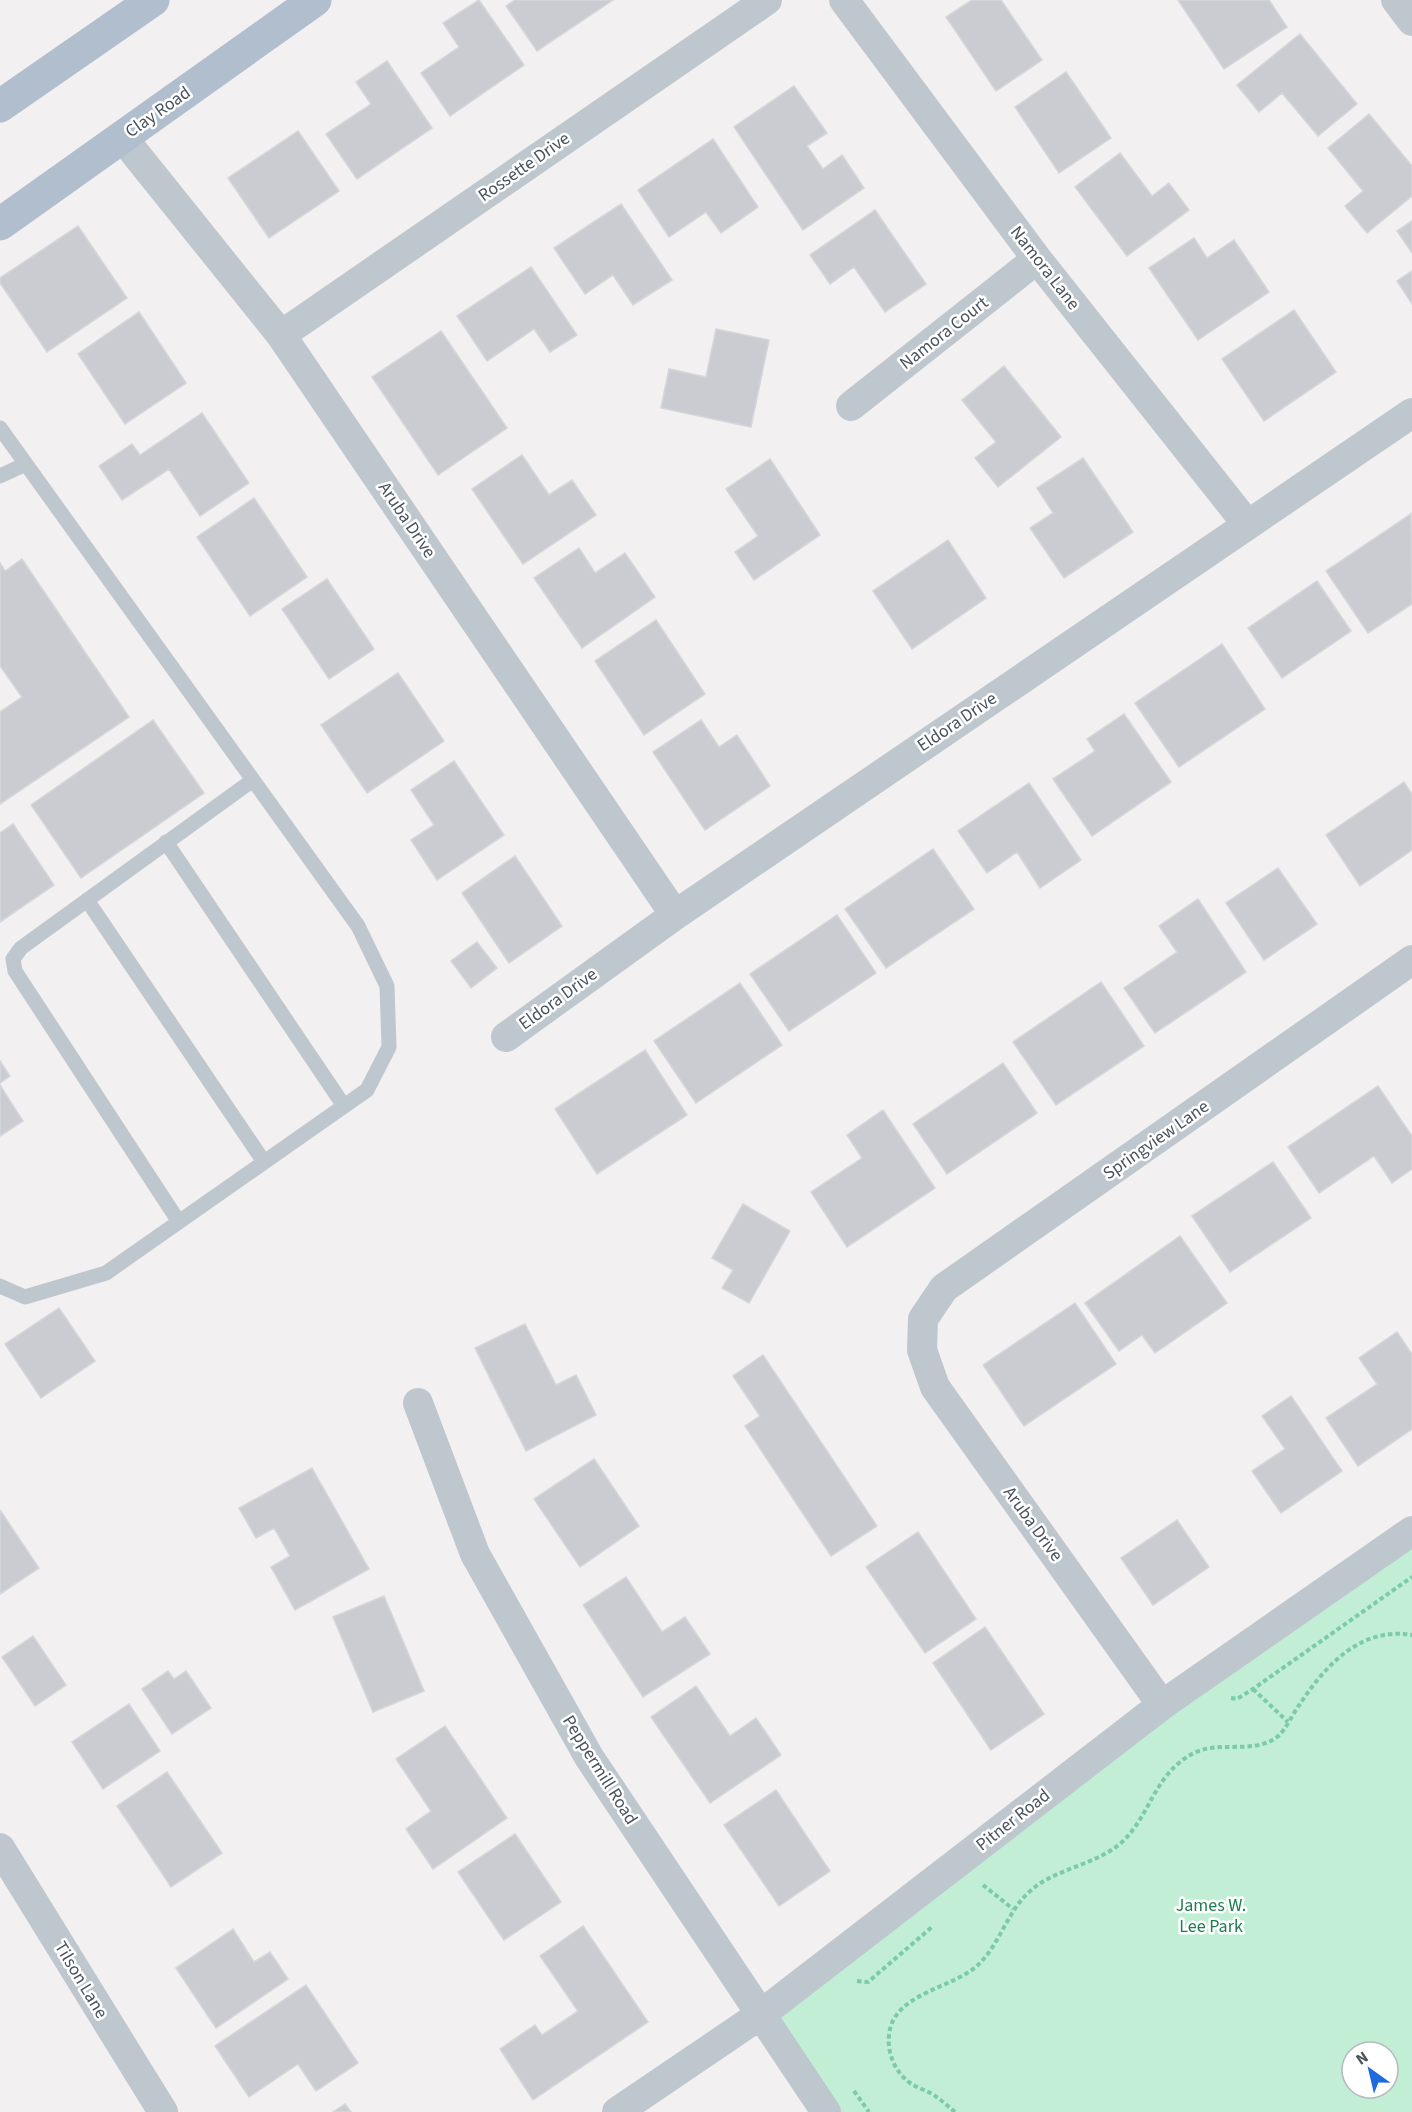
<svg xmlns="http://www.w3.org/2000/svg" width="1412" height="2112" font-family="'Source Sans 3',sans-serif">
<rect width="100%" height="100%" fill="#f2f0f0"/>
<path fill="#c1eed4" fill-rule="evenodd" d="M1412,1531V2112H826L760,2015ZM1352,2052H1388V2088H1352Z"/>
<path fill="#caccd2" stroke="#d4d6db" stroke-width="1.5" d="M479,0L524,65L450,116L421,73L459,47L443,23Z
M515,0H613L537,51L506,6Z
M972,0H1001L1042,60L996,91L946,17Z
M1178,0H1269L1287,27L1224,69Z
M1300,34L1357,104L1318,136L1282,93L1259,112L1237,85Z
M387,61L432,128L357,179L326,134L371,104L356,82Z
M1066,72L1111,138L1059,173L1015,107Z
M794,86L827,133L807,146L823,169L842,155L864,188L803,230L734,127Z
M1369,114L1412,166V196L1367,233L1345,206L1363,191L1328,148Z
M298,131L339,191L269,238L228,178Z
M713,139L758,207L721,233L706,212L669,237L638,190Z
M1120,153L1152,196L1169,183L1189,210L1127,256L1075,187Z
M621,204L672,280L633,305L613,275L585,294L554,248Z
M875,210L926,284L885,312L854,267L830,284L810,255Z
M1412,221V253L1397,231Z
M78,226L127,298L47,352L0,283V278Z
M1194,238L1207,258L1234,240L1269,292L1198,340L1149,268Z
M531,267L577,335L550,352L534,329L487,361L457,316Z
M1412,271V304L1397,281Z
M1294,310L1336,372L1264,421L1222,359Z
M139,312L186,383L125,424L78,354Z
M716,329L769,340L751,427L661,408L669,369L706,377Z
M441,331L507,428L438,475L372,377Z
M1004,366L1061,437L998,487L975,458L996,442L962,400Z
M202,413L249,483L200,516L169,469L122,500L99,466L132,444L140,455Z
M522,455L549,495L572,480L596,515L523,564L472,489Z
M1083,458L1133,532L1064,578L1030,528L1053,513L1037,488Z
M770,459L820,535L754,580L735,552L758,536L726,489Z
M254,498L307,577L250,616L197,537Z
M1411,514L1412,604L1368,633L1326,571Z
M948,540L986,598L912,649L873,591Z
M579,548L595,573L625,553L655,597L582,648L534,578Z
M22,559L129,717L0,804V712L22,697L0,666V563L5,571Z
M327,579L374,649L329,679L282,609Z
M1317,581L1351,631L1282,678L1248,628Z
M656,620L705,694L644,735L595,661Z
M1222,644L1265,709L1179,767L1135,703Z
M398,673L444,741L367,793L321,725Z
M1124,714L1171,782L1092,836L1053,779L1095,751L1087,739Z
M153,720L204,793L81,878L31,805Z
M701,720L719,747L737,735L770,786L705,830L653,752Z
M454,761L504,835L437,880L411,840L434,825L411,790Z
M1404,782L1412,794V850L1360,886L1326,835Z
M1029,783L1081,860L1040,888L1017,852L987,873L958,831Z
M13,824L54,885L0,922V833Z
M933,849L974,909L886,968L845,909Z
M515,856L562,926L509,963L462,893Z
M1278,868L1317,924L1264,960L1226,903Z
M1198,899L1246,972L1155,1033L1124,988L1177,952L1159,926Z
M837,915L876,973L789,1031L750,974Z
M477,942L497,968L471,988L451,961Z
M1101,982L1144,1046L1056,1105L1013,1042Z
M740,983L782,1045L696,1103L654,1041Z
M645,1050L687,1115L597,1174L555,1109Z
M0,1061L10,1076L0,1083Z
M1003,1063L1037,1113L947,1174L913,1124Z
M0,1085L23,1121L0,1136Z
M1378,1086L1412,1136V1169L1392,1183L1374,1156L1319,1193L1288,1147Z
M883,1110L935,1188L847,1247L811,1192L862,1158L847,1135Z
M1273,1162L1311,1218L1230,1272L1192,1216Z
M743,1204L790,1231L749,1303L722,1288L733,1270L712,1258Z
M1180,1236L1227,1303L1155,1353L1142,1335L1119,1351L1085,1303Z
M1075,1303L1116,1364L1024,1426L983,1365Z
M59,1308L95,1361L41,1398L5,1344Z
M525,1324L556,1385L576,1375L596,1415L526,1451L475,1348Z
M1397,1332L1412,1354V1429L1358,1466L1326,1418L1377,1384L1359,1358Z
M763,1355L877,1526L831,1556L745,1426L760,1416L733,1376Z
M1291,1396L1342,1471L1281,1513L1252,1471L1285,1449L1262,1416Z
M594,1459L639,1526L580,1567L534,1499Z
M312,1468L369,1569L295,1610L271,1567L290,1556L274,1528L256,1538L239,1508Z
M0,1510L39,1568L0,1594Z
M1177,1520L1209,1567L1153,1605L1121,1558Z
M918,1532L976,1619L925,1653L866,1567Z
M626,1577L662,1632L685,1617L710,1654L643,1697L583,1605Z
M384,1596L424,1691L373,1712L333,1617Z
M985,1627L1044,1714L991,1750L933,1663Z
M33,1636L66,1685L35,1706L2,1657Z
M168,1671L174,1679L186,1671L211,1708L172,1734L142,1689Z
M696,1686L730,1736L756,1718L781,1755L710,1803L651,1717Z
M129,1704L160,1751L103,1789L72,1742Z
M445,1726L507,1818L433,1869L406,1829L431,1811L396,1759Z
M167,1772L222,1853L171,1887L117,1806Z
M776,1790L830,1871L779,1906L724,1825Z
M515,1834L561,1902L504,1940L458,1872Z
M583,1926L648,2022L533,2100L500,2049L535,2025L542,2035L578,2011L540,1956Z
M233,1929L254,1962L270,1952L288,1979L216,2028L176,1968Z
M306,1985L358,2063L316,2091L298,2064L249,2097L215,2046Z
M345,2104L351,2112H333Z"/>
<g fill="none" stroke-linecap="round" stroke-linejoin="round">
<path stroke="#7acba6" stroke-width="4" stroke-dasharray="4.5 3" stroke-linecap="butt" d="M1253,1689L1288,1722
M1231,1698L1237,1699L1253,1689L1412,1577
M983,1885L1013,1909
M857,1981L868,1982L932,1927
M854,2091L869,2112
M955,2112C948,2106 941,2100 934,2095C926,2090 917,2088 910,2083C895,2072 887,2053 889,2035C893,1993 952,1989 978,1965C1000,1944 1007,1912 1029,1892C1055,1868 1094,1866 1121,1843C1151,1816 1153,1774 1194,1753C1220,1740 1253,1755 1277,1737C1286,1730 1293,1713 1300,1704C1325,1666 1361,1626 1412,1635"/>
<path stroke="#bfc7ce" stroke-width="15" d="M0,428L358,926L387,986L389,1047L367,1090L106,1273L25,1297L0,1286
M0,476L26,464
M166,842L344,1106
M87,900L264,1162
M179,1222L15,971L13,959L21,948L253,780"/>
<path stroke="#bfc7ce" stroke-width="30" d="M844,0L1037,259L1247,524
M1396,0L1412,21
M122,137L281,335L675,915
M281,335L767,0
M851,406L1037,259
M506,1037L675,915L1412,413
M418,1403L475,1554L589,1757L826,2112
M1162,1705L935,1387L922,1350L923,1319L944,1288L1412,960
M0,1848L163,2112
M617,2112L760,2015L1162,1705L1412,1531"/>
<path stroke="#b1bece" stroke-width="33" d="M0,106L153,0
M0,224L315,0"/>
</g>
<g text-anchor="middle" dominant-baseline="central" stroke-width="5" stroke-linejoin="round" paint-order="stroke">
<g font-size="18" fill="#49525d" stroke="#fff">
<text transform="translate(158 112) rotate(-35)">Clay Road</text>
<text transform="translate(524 167) rotate(-35)">Rossette Drive</text>
<text transform="translate(1045 268) rotate(52)">Namora Lane</text>
<text transform="translate(944 333) rotate(-38)">Namora Court</text>
<text transform="translate(407 520) rotate(56)">Aruba Drive</text>
<text transform="translate(957 722) rotate(-34)">Eldora Drive</text>
<text transform="translate(558 999) rotate(-36)">Eldora Drive</text>
<text transform="translate(1156 1140) rotate(-35)">Springview Lane</text>
<text transform="translate(1033 1524) rotate(54)">Aruba Drive</text>
<text transform="translate(600 1770) rotate(58)">Peppermill Road</text>
<text transform="translate(1013 1820) rotate(-38)">Pitner Road</text>
<text transform="translate(81 1980) rotate(59)">Tilson Lane</text>
</g>
<g font-size="18" fill="#1b7d50" stroke="#fff">
<text x="1211" y="1905">James W.<tspan x="1211" dy="21">Lee Park</tspan></text>
</g>
</g>
<g transform="translate(1370 2070) rotate(326)"><circle r="28" fill="#ffffff" stroke="#b6babe" stroke-width="1.5"/>
<path d="M0-4.5L10 22L0 15L-10 22Z" fill="#206bdc"/>
<text y="-9" font-size="16" font-weight="bold" text-anchor="middle" fill="#49525d">N</text>
</g>
</svg>
